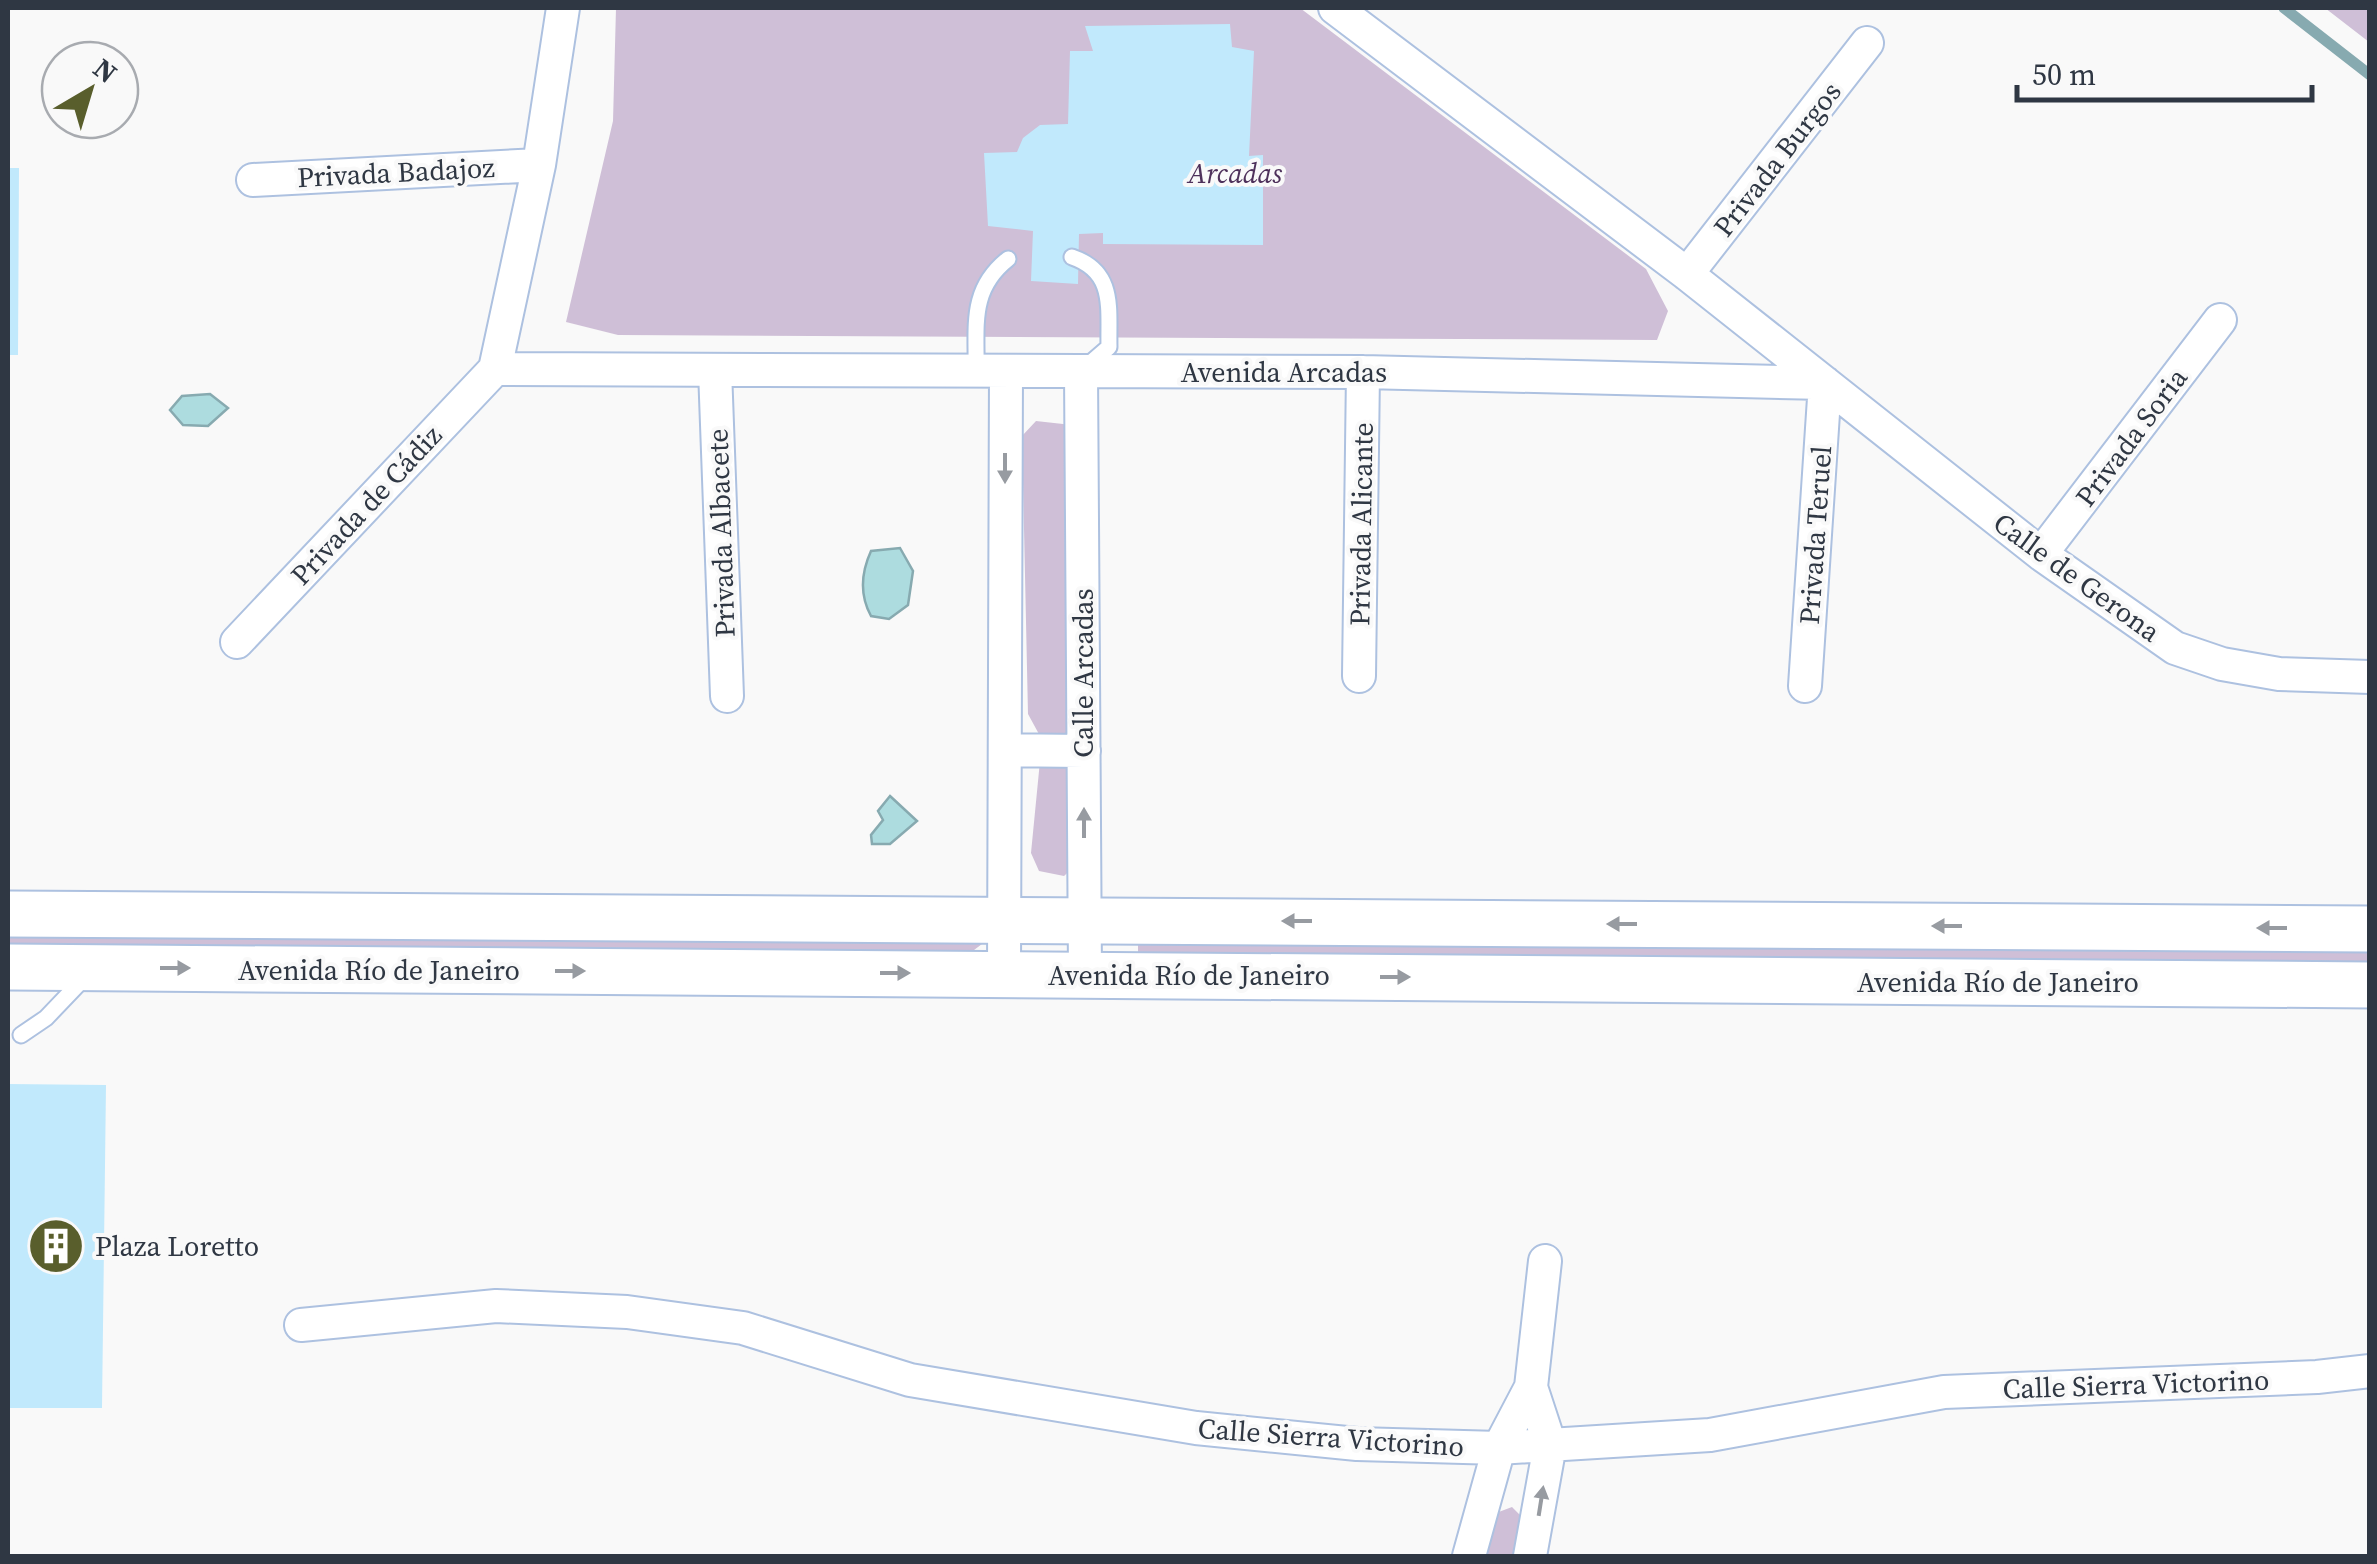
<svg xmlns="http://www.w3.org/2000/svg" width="2377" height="1564" font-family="'Source Serif 4',serif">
<rect width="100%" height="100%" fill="#f9f9f9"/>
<path fill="#cfbfd7" d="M616,8H1300L1646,269L1668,311L1657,340L618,335L566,322L613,121Z
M2325,8H2369V42Z
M1036,421L1072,425L1068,736H1040L1028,714L1022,436Z
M1040,761L1072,762L1079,862L1064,876L1039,871L1031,853Z
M8,931L971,935L982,944L970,953L8,949Z
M1138,939L2370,943L2369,969L1138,957Z
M1512,1507L1531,1526L1523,1556H1484L1496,1513Z"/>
<path fill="#addcdf" stroke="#87aab0" stroke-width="2.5" d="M210,394L228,408L208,426L183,425L170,410L182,396Z
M900,548L913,571L908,605L889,619L871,616C859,594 861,573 871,551Z
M890,796L917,821L890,844H872L871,835L883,820L878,811Z"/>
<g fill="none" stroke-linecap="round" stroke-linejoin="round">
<path stroke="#87aab0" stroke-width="11" d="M2284,8L2370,75"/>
</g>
<path fill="#c1e9fc" d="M1230,24L1232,47L1254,51L1249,156L1263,155V245L1103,244V233L1079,234L1078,284L1031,281L1033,231L988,226L984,153L1017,152L1023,138L1040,125L1068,124L1070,51H1093L1085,26Z
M8,168H19L18,355H8Z
M8,1084L106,1085L102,1408H8Z"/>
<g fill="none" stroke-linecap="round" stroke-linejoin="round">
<g stroke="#adc1e0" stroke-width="19">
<path id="lane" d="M1072,257C1116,272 1108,309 1109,347L1087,366
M976,370C977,326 969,290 1008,259
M21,1035L46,1018L88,974"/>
</g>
<g stroke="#adc1e0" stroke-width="36">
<path id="street" d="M1335,8L1687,274L2041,554L2175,648L2222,664L2279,674L2370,677
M253,180L539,165
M1687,274L1867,43
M495,369L1363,372L1825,383
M495,369L539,165L563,8
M715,370L727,696
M1081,371L1085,974
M2041,554L2220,320
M237,642L495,369
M1359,676L1363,372
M1805,686L1825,383
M1005,750L1084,751
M1004,974L1006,371
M301,1325L496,1306L627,1312L743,1328L910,1380L1196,1428L1357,1444L1499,1448L1710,1435L1944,1392L2317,1377L2370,1371
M1469,1556L1499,1448L1531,1387L1545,1261
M1530,1556L1550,1445L1531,1387"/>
</g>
<g stroke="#adc1e0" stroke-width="49">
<path id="secondary" d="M8,914L2370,929
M8,967L2370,985"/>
</g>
<use href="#lane" stroke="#fff" stroke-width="15"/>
<use href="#street" stroke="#fff" stroke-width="32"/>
<use href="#secondary" stroke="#fff" stroke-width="45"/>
</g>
<defs><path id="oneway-solid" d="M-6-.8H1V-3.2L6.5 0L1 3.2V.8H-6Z" transform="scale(2.5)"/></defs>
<g fill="#979ba1">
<use href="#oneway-solid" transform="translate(1005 468) rotate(90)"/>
<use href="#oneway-solid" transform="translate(1084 823) rotate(-90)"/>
<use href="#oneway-solid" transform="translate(1297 921) rotate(-180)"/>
<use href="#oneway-solid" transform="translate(1622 924) rotate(-180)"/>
<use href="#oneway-solid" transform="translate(1947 926) rotate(-180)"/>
<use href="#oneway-solid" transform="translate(2272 928) rotate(-180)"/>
<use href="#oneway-solid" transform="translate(175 968)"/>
<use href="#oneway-solid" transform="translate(570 971)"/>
<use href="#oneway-solid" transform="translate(895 973)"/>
<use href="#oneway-solid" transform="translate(1395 977)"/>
<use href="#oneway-solid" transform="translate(1541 1501) rotate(-81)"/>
</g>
<defs>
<g id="building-disc" transform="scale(2.875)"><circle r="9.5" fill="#595e2c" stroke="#f9f9f9"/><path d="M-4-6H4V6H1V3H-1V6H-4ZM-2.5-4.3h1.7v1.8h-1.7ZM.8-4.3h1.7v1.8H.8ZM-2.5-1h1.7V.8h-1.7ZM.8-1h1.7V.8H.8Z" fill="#fff"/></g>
</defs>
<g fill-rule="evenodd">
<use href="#building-disc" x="56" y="1246"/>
</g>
<g text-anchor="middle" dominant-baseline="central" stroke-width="8" stroke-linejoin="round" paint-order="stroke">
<g font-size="28" fill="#2f3743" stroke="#f9f9f9">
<text transform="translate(1777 159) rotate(-52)">Privada Burgos</text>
<text transform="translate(396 172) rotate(-3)">Privada Badajoz</text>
<text x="1284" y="372">Avenida Arcadas</text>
<text transform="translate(2131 437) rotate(-53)">Privada Soria</text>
<text transform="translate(366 505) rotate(-47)">Privada de Cádiz</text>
<text transform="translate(1361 524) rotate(-89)">Privada Alicante</text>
<text transform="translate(721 533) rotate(-92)">Privada Albacete</text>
<text transform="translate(1815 535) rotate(-86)">Privada Teruel</text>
<text transform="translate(2077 577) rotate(36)">Calle de Gerona</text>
<text transform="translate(1083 673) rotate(-90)">Calle Arcadas</text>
<text x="379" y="970">Avenida Río de Janeiro</text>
<text x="1189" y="975">Avenida Río de Janeiro</text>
<text x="1998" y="982">Avenida Río de Janeiro</text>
<text transform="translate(2136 1384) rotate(-2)">Calle Sierra Victorino</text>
<text transform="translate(1331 1437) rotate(4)">Calle Sierra Victorino</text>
</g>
<g font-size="28" font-style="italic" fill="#4e315b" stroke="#f9f9f9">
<text x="1235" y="173">Arcadas</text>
</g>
<g font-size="28" fill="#2f3743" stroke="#f9f9f9" text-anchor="start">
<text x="95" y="1246">Plaza Loretto</text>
</g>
</g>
<rect width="2377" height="1564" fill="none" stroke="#2f3743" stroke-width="20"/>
<g transform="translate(90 90) rotate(38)"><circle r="48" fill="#f9f9f9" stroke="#a8abb0" stroke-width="2.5"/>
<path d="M0-8L18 38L0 25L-18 38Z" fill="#595e2c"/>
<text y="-15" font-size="28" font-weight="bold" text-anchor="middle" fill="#2f3743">N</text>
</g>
<path d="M2017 85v15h295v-15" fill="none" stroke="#2f3743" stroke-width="5"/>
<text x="2032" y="85" font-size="30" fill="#2f3743" stroke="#f9f9f9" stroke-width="8" paint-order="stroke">50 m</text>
</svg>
